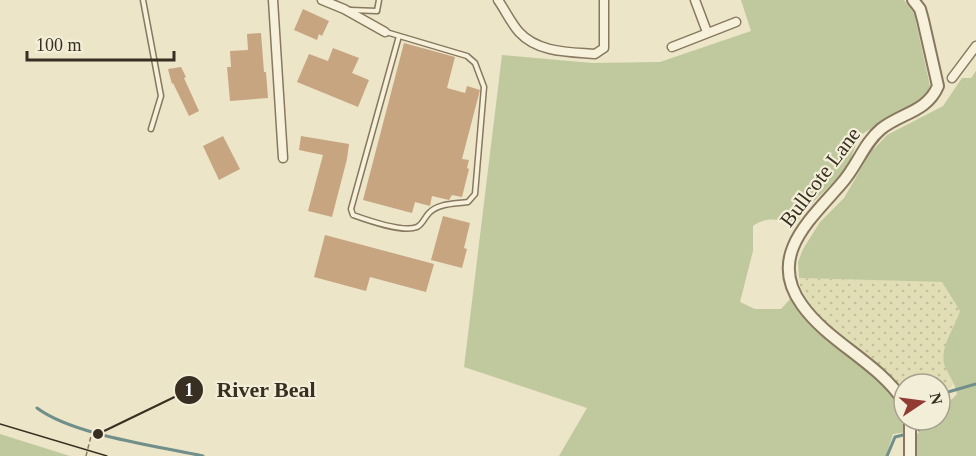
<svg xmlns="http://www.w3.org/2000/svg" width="976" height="456" font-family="Georgia,serif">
<defs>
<pattern id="farmland-dots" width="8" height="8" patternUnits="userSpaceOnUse" patternTransform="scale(1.5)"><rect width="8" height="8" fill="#e1deb6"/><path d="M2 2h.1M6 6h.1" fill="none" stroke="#c2bf9c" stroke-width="1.8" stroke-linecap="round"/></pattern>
</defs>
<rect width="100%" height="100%" fill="#ece5c8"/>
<path fill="url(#farmland-dots)" d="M799,278L942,282L961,312L943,353L944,365L955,383L940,395V384H904V391L892,378L825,322L810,305L800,286Z"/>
<path fill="#c0c99d" d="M741,0H904L914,13L930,86L927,94L859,136L847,169L808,207L794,226C777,219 768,216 753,226V251L740,302L755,309H781L790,299L873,374L898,400L904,413V420H906L907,432L893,434L886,456H559L587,408L464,367L502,55L592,63L660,62L751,31Z
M976,71V456H916L917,434L934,420H940V411L957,394C955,383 950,377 945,367C938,350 955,327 960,311L942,282L799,278L798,262L803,249L820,222L844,198L870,153L887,135L943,106L962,78H971Z
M0,434L70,456H0Z"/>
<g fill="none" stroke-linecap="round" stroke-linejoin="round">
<path stroke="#708e8a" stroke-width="3" d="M940,401L948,392L976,384
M37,408C73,435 157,446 203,456
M919,430L931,420
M887,456L895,437L903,435"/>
</g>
<path fill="#c7a581" d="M303,9L329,21L322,36L319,34L317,40L294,30Z
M261,33L264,72H266L268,98L230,101L227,67H231L230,51L248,50L247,34Z
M404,43L455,57L447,88L465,93L467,86L480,90L462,159L469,160L467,168L469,169L462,197L452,195L449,200L432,196L430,206L415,202L412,213L363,200Z
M333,48L359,58L352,73L369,80L358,107L297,82L309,54L328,61Z
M181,67L186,77L184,78L199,111L189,116L173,83L172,84L168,69Z
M223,136L240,169L219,180L203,146Z
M301,136L349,144L347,159L332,217L308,211L323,155L299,150Z
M443,216L470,223L464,248L467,249L462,268L431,260Z
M325,235L434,264L426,292L370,277L366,291L314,277Z"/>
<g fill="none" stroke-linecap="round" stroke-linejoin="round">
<g stroke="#87785f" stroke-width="7">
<path id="service" d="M143,0L161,96L151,129
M350,10L377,11L379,0
M386,32L467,56L475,63L484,87L475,194L468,202C456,204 438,203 429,213C424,218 423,224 417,227C403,233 367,220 353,215L351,209L399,36"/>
</g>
<g stroke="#87785f" stroke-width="11">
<path id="minor" d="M273,0L283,158
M322,0L344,9L385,32
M498,0C505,10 511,23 519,32C538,53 570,52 595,54L604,48V0
M695,0L707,32
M672,47L736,22
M952,78L976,46"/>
</g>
<g stroke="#87785f" stroke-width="14">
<path id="tertiary" d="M904,402C878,362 829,343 802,305C766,256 811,219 841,184C857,167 863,144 881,129C901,113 927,112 938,86L923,20L920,9L913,0
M910,456V420"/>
</g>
<path stroke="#87785f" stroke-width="1.5" stroke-dasharray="4.5 3" stroke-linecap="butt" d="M86,456L91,436"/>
<use href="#service" stroke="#f7f1db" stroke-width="4"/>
<use href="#minor" stroke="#f7f1db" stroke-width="8"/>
<use href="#tertiary" stroke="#f7f1db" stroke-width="10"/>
<path stroke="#382e21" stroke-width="1.5" d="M0,424L107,456"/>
</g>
<g text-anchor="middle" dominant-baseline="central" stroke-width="4.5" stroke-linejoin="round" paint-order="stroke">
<g font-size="21" fill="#382e21" stroke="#f3eed8">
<text transform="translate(820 177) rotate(-53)">Bullcote Lane</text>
</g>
</g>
<path fill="none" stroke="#382e21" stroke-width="2" d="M98 434L189 390"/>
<g fill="#382e21" stroke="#f3eed8" stroke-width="2">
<circle cx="98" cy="434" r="6"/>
<circle cx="189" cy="390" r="15"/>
</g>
<g font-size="18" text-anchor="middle" font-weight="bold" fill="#fff">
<text x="189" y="396">1</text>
</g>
<g font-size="22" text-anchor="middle" font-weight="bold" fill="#382e21" stroke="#f3eed8" stroke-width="4.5" stroke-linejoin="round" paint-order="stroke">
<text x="266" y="397">River Beal</text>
</g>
<g transform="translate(922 402) rotate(77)"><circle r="28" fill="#f3eed8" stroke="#a8a18f" stroke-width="1.5"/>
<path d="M0-4.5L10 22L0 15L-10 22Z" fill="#913b33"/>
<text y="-9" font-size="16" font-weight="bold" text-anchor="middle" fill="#382e21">N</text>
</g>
<path d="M27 51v9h147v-9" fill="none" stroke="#382e21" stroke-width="3"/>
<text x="36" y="51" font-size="18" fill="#382e21" stroke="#f3eed8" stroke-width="4.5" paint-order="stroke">100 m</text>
</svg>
